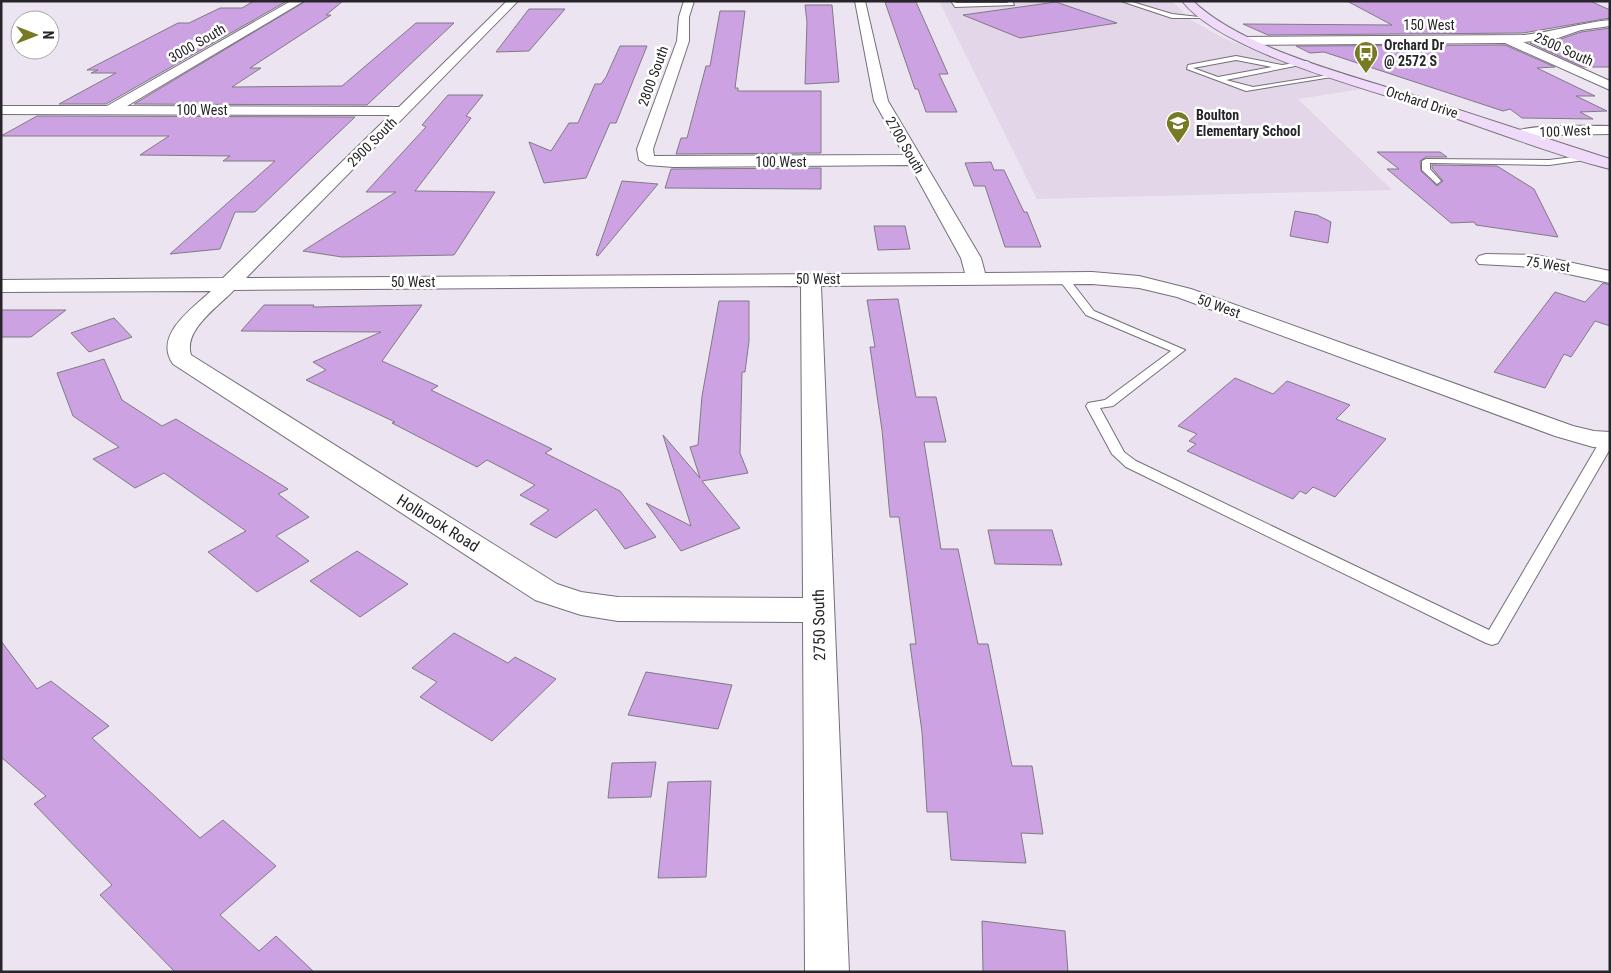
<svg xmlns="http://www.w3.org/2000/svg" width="1611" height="973" font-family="'Roboto Condensed',sans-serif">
<rect width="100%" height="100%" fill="#ece4f0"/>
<path fill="#e2d6e8" d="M939,1H1172L1191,20L1219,36L1272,58L1362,89L1298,99L1392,190L1037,199Z"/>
<path fill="#cda2e2" stroke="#807a84" d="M254,1H287L106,104H59L116,73H91L98,70H87L178,23H189L220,8H242Z
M306,1H343L326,15H331L250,68H261L232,87L342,86L416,23H454L367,105L134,104Z
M1347,1H1590L1610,10V18L1523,33L1268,35L1243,24L1392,25Z
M885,2H916L948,74H939L957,112H926L918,89H915Z
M1056,2L1117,23L1020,38L963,15Z
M805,5H832L839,82L805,84L807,22Z
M529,9H565L529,51L496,52Z
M720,11H745L735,88H738V91H821V153L676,154L681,138H687L706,66H710Z
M1610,28V67H1583L1530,43L1558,40L1581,32Z
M1505,45L1555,67L1537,68L1595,96H1576L1607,111L1580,112L1593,119L1522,118L1510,109L1503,111L1324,52L1310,53L1296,46Z
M620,46H647L616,123H610L586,178L544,183L529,142L551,151L569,123H578L595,84H601L606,77Z
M448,95H483L466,116L471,118L415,191L495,192L454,255L342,257L303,251L396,192H366L426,127L422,125Z
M37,116L355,117L255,212H235L220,249L170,254L275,161H223L230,156L140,155L169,136H1Z
M1377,152H1440L1447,157H1426L1420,161L1421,171L1437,186L1443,181L1432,168V165L1497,166L1534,189L1558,237L1476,225L1474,222L1451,223L1387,169H1399Z
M991,162L994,170H1004L1024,212H1027L1041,247H1005L985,186H974L965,163Z
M821,168V189L665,188L671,169Z
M622,181L658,184L598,256L596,255Z
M1295,211L1317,215L1331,222L1328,243L1290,236Z
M874,226H905L910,249L878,250Z
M1603,283L1610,285V326L1595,321L1571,357L1564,354L1545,388L1494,372L1555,292L1585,302Z
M898,299L916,397H936L946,442H924L941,549H958L978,644H988L1012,766H1032L1043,834L1021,833L1026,863L951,860L947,812H927L922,732L910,644H916L899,517H890L882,430L870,347H875L867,300Z
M719,301H749V341L745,372H742L740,453L748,473L702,481L740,528L681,551L646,503L691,526L663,435L700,478L690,447L698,445L702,396Z
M264,305H314L313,307L422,305L382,361L438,386L431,390L552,449L545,453L620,491L656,537L625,549L596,509L556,538L530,524L549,510L520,495L535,485L487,460L477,467L392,423L395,422L306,380L326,370L313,362L381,332L241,331Z
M1,310H66L31,337H1Z
M114,318L132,337L89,352L71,333Z
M104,359L122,400L162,426L176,419L288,489L278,494L309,517L276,536L309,561L257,592L208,552L246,531L164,473L135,488L93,459L119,447L73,416L57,373Z
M1235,378L1273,394L1287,381L1350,405L1336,419L1386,439L1335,497L1313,487L1306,494L1300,491L1293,499L1187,451L1196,444L1189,441L1197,434L1178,426Z
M988,530H1052L1062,565L995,564Z
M357,551L408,584L360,617L310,581Z
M454,633L508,663L515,657L556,679L492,741L420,697L437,682L412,668Z
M1,641L37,689L51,681L109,726L92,738L200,838L223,820L276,866L220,915L259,951L276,936L314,972H175L100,895L112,885L34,804L46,796L1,757Z
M646,672L732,685L718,729L628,715Z
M656,762L651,797L608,798L612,763Z
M711,781L706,877L658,878L668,782Z
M982,921L1065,931L1068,972H983Z"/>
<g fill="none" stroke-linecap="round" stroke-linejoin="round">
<g stroke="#766f79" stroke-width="2">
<path id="lane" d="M951,1L957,3H1008L1007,1H1012L1014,5L955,7Z
M1121,1H1129L1172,14L1208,18H1172Z
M1236,56L1282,65L1307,61L1310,63L1226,80L1253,87L1341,73L1344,75L1246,91L1187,69L1188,65ZM1236,60L1272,67L1218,77L1193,68Z
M1589,155L1593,157L1592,159L1549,165L1430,163V169L1441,181L1437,184L1422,170V161L1426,159L1549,160Z
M1062,274L1066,275L1094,311L1185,350L1113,406L1100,408L1124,452L1136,461L1489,630L1602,438H1610V449L1498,643L1492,645L1486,643L1126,467L1112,454L1086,406L1088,403L1105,400L1171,351L1086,315L1057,277Z"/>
</g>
<g stroke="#766f79" stroke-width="2">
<path id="street" d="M291,1H304L127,106L399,107L507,1H518L246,278L965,273L961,258L910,165L674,167L647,165L639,160L637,149L677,41L679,17L684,1H694L689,17V41L653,149L654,156L904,155L874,101L855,1H865L888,101L981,258L985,273L1092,272L1139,276L1191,289L1573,426L1594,431L1610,432V448L1593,447L1555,436L1177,297L1139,288L1092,284L821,286L849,972H805L803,622L618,621L581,615L535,600L173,364C153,335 192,309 211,291L1,292V280L223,278L390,115L1,114V106H107ZM801,286L803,598L618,597L581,592L557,584L191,355C183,330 218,307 234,290Z
M1610,20V26L1581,30L1558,38L1523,42L1610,81V90L1505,43L1246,45L1240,41L1246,37L1523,35C1553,32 1580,23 1610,20Z
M1610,126V134L1547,135L1520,139L1512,134C1521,123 1593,126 1610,126Z
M1486,254L1536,255L1610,271V283L1536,267L1479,264L1476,260L1479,256Z"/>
</g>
<g stroke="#766f79" stroke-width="2">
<path id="secondary" d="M1182,1H1193C1244,50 1354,76 1422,98C1485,118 1547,139 1610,159V169C1551,154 1494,131 1437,112C1371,89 1224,54 1182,1Z"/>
</g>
<use href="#lane" fill="#fff" fill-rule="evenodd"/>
<use href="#street" fill="#fff" fill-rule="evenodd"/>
<use href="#secondary" fill="#efdbf9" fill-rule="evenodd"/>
</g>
<defs>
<g id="bus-pin" transform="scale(1.25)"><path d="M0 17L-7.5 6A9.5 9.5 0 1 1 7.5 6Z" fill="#767a22" stroke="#fff"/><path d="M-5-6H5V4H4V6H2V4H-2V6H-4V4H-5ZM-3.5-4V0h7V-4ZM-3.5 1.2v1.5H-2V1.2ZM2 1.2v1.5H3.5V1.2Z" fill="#fff"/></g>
<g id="school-pin" transform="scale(1.25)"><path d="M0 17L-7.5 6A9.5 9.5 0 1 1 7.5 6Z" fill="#767a22" stroke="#fff"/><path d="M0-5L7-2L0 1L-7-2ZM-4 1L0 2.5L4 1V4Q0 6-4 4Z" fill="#fff"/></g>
</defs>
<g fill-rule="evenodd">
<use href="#bus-pin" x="1366" y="53"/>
<use href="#school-pin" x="1178" y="123"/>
</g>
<g text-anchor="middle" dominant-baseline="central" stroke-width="5" stroke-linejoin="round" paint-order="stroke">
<g font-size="14" fill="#272529" stroke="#fff">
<text x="1429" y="25">150 West</text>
<text transform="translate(197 43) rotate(-30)">3000 South</text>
<text transform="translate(1564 49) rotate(24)">2500 South</text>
<text transform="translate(653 76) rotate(-70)">2800 South</text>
<text transform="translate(1422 102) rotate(18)">Orchard Drive</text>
<text x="202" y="110">100 West</text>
<text transform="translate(1565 131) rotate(-2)">100 West</text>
<text transform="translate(372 142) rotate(-45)">2900 South</text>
<text transform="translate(905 145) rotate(60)">2700 South</text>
<text x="781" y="162">100 West</text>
<text transform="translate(1548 264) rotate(8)">75 West</text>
<text x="818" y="279">50 West</text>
<text x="413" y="282">50 West</text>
<text transform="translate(1219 306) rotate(20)">50 West</text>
</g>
<g font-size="14" font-weight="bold" fill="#272529" stroke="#fff" text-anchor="start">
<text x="1384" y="45">Orchard Dr<tspan x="1384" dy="16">@ 2572 S</tspan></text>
<text x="1196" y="115">Boulton<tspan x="1196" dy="16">Elementary School</tspan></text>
</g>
<g font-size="16" fill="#272529" stroke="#fff">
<text transform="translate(438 523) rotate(32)">Holbrook Road</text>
<text transform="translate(819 625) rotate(-91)">2750 South</text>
</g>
</g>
<rect width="1611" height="973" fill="none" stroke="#272529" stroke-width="5"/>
<g transform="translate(35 35) rotate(90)"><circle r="24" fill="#ffffff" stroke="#a9a8a9"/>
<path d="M0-4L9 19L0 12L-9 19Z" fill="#767a22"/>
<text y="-8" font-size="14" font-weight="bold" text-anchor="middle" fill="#272529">N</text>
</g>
</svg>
